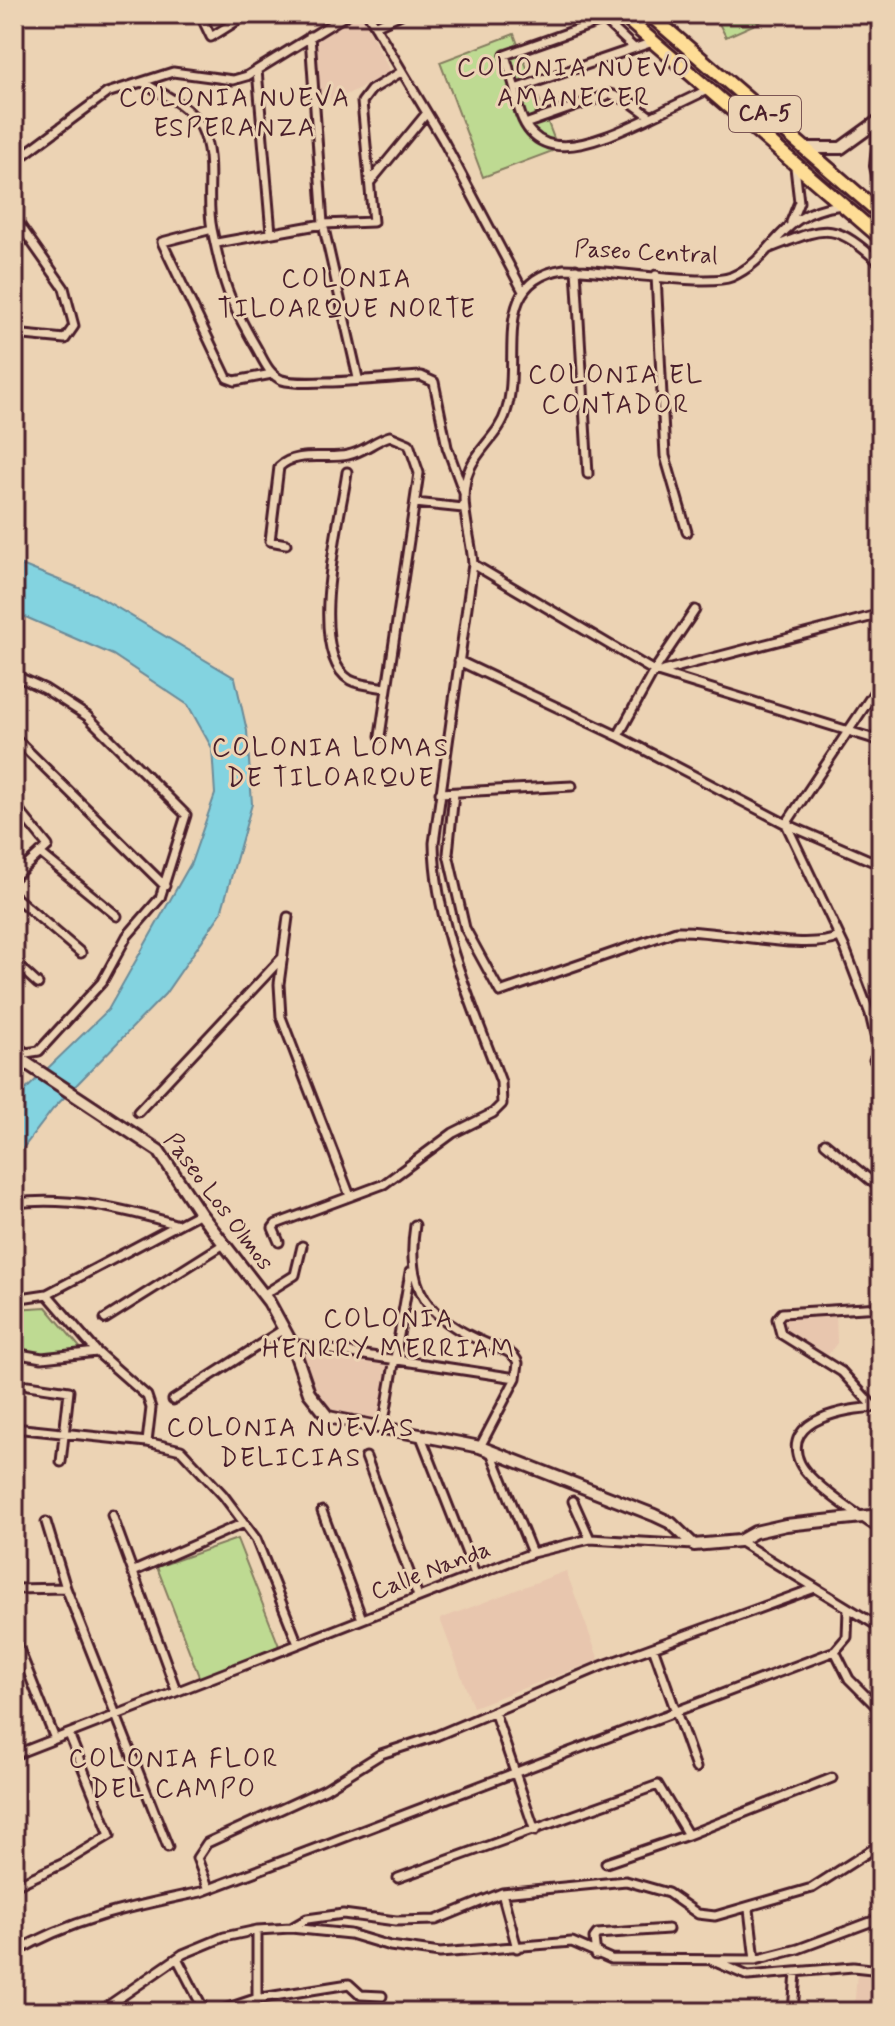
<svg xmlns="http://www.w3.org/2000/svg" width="895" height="2026" font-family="Mynerve,sans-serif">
<rect width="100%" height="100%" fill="#ecd3b4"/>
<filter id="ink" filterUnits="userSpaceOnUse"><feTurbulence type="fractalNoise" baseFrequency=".0125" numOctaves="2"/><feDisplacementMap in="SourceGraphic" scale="16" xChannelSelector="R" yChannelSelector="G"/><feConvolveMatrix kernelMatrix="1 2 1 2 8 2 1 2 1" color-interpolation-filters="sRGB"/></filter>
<g filter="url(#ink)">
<path fill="#e8c6ae" d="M361,14L391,73L331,102L327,90L315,96L312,38Z
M836,1314L837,1343L825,1359L781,1328L780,1320L785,1315Z
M297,1349L390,1362L380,1424L329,1413L313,1392Z
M566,1571L599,1660L473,1707L440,1619Z
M857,1972L881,1974V2012H854Z"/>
<path fill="#beda92" stroke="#847c5e" stroke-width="2" d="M714,14H778L726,37Z
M514,34L558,149L483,177L440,62Z
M46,1307L83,1351L44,1357L14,1352V1309Z
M237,1539L279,1646L200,1679L157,1567Z"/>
<path fill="#83d3e0" stroke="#6c8b98" stroke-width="2" d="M14,562L94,594L235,678L247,731L252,804L221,913L165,994L53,1109L14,1160V1101L108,1010L191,863L215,794L212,748L188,705L113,655L14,612Z"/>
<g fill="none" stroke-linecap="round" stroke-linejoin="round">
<g stroke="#4a1f2b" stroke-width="13">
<path id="street" d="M200,14L211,37L248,14
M368,14L443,140L523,291
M598,14L634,48
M375,26L401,14
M310,36L323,224L358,378
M257,70L271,233
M144,83C164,95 189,105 201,127C217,160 205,195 212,229C223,283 228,299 256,347C263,359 268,374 282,380C302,387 394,377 421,376L434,382L447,447L464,493
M515,89L505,55L604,20
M651,117C597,142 525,178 515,89L653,42
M525,124L610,94L629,101L651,117L707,90
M14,162L107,93L173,72L233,80L247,76L348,14
M371,181L426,114
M14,217L64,288L74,326L65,339L14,334
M791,222L799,202L795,167
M212,229L162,242L227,378L235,381L272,374
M217,243L323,224L373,222L362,102L371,90L401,72
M768,249C827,226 832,220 881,264
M576,269L588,474
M656,275L665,456L687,532
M347,472C341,516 305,653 350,680C359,685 376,686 386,688
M415,503L463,508
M286,544L270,541L279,467C296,450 326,460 348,455C364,452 375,440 390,436L409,444L419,473L380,736
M473,564L654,671L881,741
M459,661L618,736L786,824L881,865
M663,671L881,614
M14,675L45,689L87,716L186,815L160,898L127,936L102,982L39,1051L26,1053L14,1044
M618,736L654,671L695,610
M14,737L165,886
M440,793L572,786
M454,793L448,854L465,928L500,992L676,931C721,929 805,953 839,937
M14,804L48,846L14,877
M786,824L845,948L870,1014L879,1053L874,1060
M786,824L881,682
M40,853L117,916
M14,896L81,953
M288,917L279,984L281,1017L350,1196
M14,962L38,984
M138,1112L281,959
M825,1143L881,1189
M14,1203C71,1197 121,1208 175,1224
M279,1242L273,1228L276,1224L384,1184L453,1133L493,1113L502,1104L501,1082C473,1006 435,925 434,843L473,564C471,533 456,498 470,468C479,448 500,433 506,412C523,360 488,281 564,269C599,269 707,287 731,277C780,255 775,213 842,205
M47,1294L97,1352L147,1396L151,1408L147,1442
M263,1295L295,1275L302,1246
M14,1299L47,1294L200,1213
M105,1319L224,1244
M292,1344L516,1378L518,1363C514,1351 500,1349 488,1344C427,1319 405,1290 415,1225
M14,1353L42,1358L97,1352
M28,1385L69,1391L61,1462
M173,1400L284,1329
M874,1407L842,1372L781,1334L777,1319L782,1313L881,1307
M881,1407C852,1408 779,1417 800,1463C810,1484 861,1517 881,1530
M383,1427L410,1272
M14,1428L147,1442L181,1450L223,1495L256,1539L298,1644
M420,1434L475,1574
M480,1447L516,1378
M491,1452L532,1553
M366,1457L418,1596
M573,1501L590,1539
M322,1511L362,1619
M112,1515L176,1690
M46,1522L66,1588L168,1847
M739,1541L881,1628
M132,1572L244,1523
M14,1589L66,1588
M15,1639L55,1739
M653,1647L696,1768
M835,1651L849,1679L881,1711
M494,1711L535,1831
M14,1755L532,1553L590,1539L694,1545
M606,1863L688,1835L832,1778
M398,1878L658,1785L688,1835
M14,1886L62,1864L110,1835L69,1734
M208,1887L197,1858L207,1843L325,1789L381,1754L436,1736L604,1665L815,1588
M502,1893L517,1948
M749,1909L755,1960
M293,1927L307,1919L343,1914L396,1921L436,1920L502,1893L626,1881L668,1893L698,1914L715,1916L812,1888L881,1844
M257,1930V2012
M14,1953C73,1918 135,1906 201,1892L835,1651L847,1637L848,1609
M596,1955L594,1938L597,1934L668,1929
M177,1958L205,2012
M713,1961L748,1976L853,1967L881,1970
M99,2012L183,1954L224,1937L257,1930L291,1928L350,1934L390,1946L440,1953L572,1942L611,1959L755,1960L798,1949L881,1918
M216,2012L255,1999L349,1984L361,1995L382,1996
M793,2012L796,1972"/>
</g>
<g stroke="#4a1f2b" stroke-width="16">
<path id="secondary" d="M881,119L876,166L881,186
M804,148H841L881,119
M14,1055L159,1151L200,1213L269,1302L292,1344L309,1393L328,1417L480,1447L654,1515L671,1523L694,1545L739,1541L755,1532L786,1525L881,1515"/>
</g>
<g stroke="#4a1f2b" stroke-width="18">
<path id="highway" d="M621,14L881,238
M649,14L881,214"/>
</g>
<use href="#street" stroke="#ecd3b4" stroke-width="7"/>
<use href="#secondary" stroke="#ecd3b4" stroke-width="10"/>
<use href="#highway" stroke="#fedd96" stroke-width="12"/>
</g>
</g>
<g text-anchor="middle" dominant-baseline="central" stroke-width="6" stroke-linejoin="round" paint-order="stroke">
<rect fill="#ecd3b4" stroke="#7b5554" stroke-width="2" x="729" y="96" width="72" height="36" rx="6"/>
<g font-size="22" font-weight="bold" fill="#4a1f2b">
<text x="765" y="114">CA-5</text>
</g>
<g font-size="24" fill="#4a1f2b" stroke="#ecd3b4">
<text transform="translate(646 253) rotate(3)">Paseo Central</text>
<text transform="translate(218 1202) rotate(53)">Paseo Los Olmos</text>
<text transform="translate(431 1571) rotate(-21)">Calle Nanda</text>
</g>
<g font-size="26" letter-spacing="2" fill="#4a1f2b" stroke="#ecd3b4">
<text x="574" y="69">COLONIA NUEVO<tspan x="574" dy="30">AMANECER</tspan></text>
<text x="235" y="99">COLONIA NUEVA<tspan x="235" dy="30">ESPERANZA</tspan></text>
<text x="347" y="280">COLONIA<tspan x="347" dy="30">TILOARQUE NORTE</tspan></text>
<text x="616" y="376">COLONIA EL<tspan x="616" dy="30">CONTADOR</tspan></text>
<text x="331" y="749">COLONIA LOMAS<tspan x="331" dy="30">DE TILOARQUE</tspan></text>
<text x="389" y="1320">COLONIA<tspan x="389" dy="30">HENRRY MERRIAM</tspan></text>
<text x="291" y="1429">COLONIA NUEVAS<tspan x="291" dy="30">DELICIAS</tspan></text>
<text x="174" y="1760">COLONIA FLOR<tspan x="174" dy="30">DEL CAMPO</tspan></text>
</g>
</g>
<rect width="895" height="2026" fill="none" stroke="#ecd3b4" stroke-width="48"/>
<rect x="24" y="24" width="847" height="1978" fill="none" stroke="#4a1f2b" stroke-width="3" filter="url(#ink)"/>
</svg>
